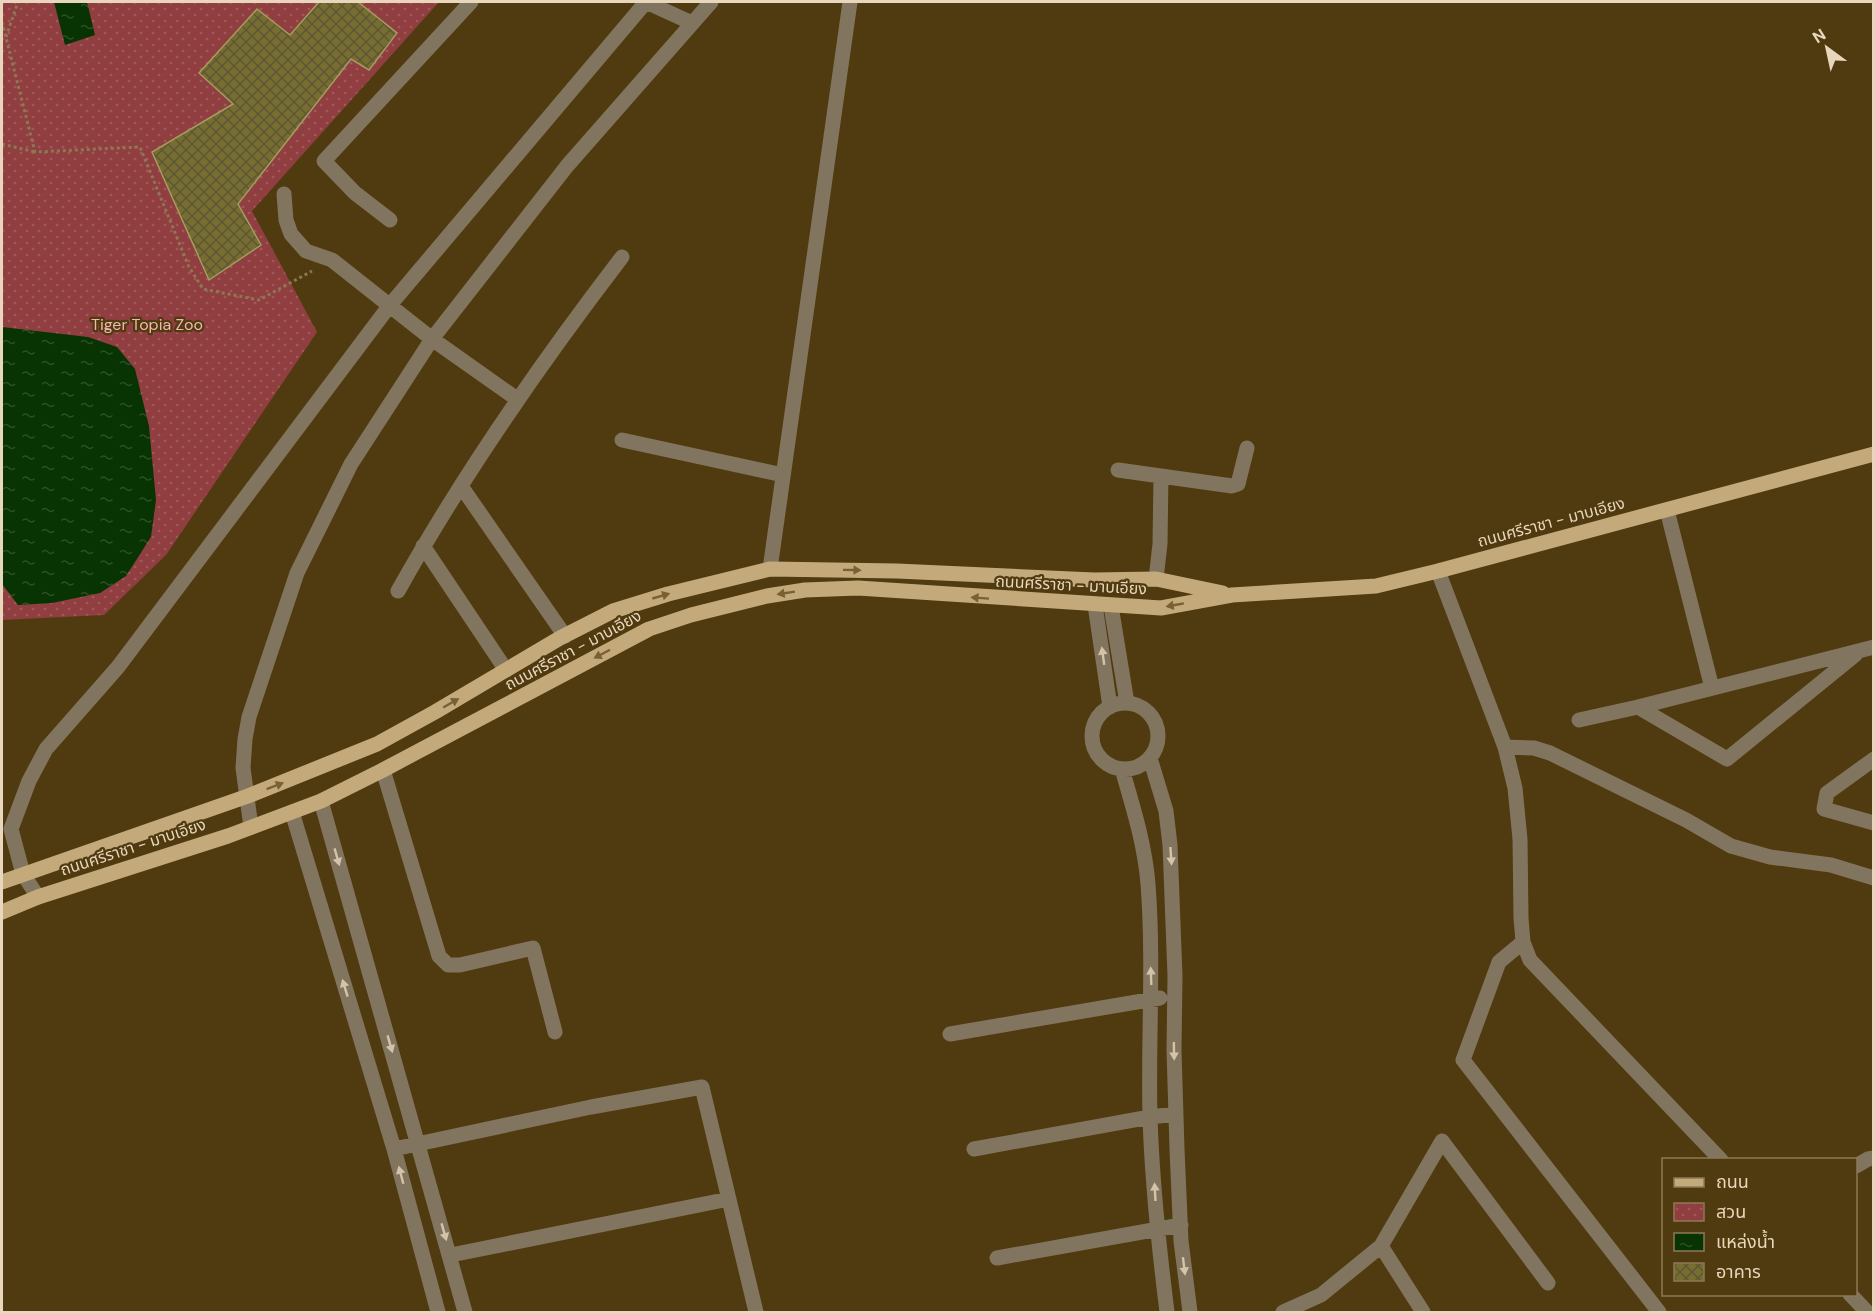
<svg xmlns="http://www.w3.org/2000/svg" width="1875" height="1314" font-family="'DM Sans','Noto Sans Thai',sans-serif">
<defs>
<pattern id="park-dots" width="8" height="8" patternUnits="userSpaceOnUse" patternTransform="scale(1.5)"><rect width="8" height="8" fill="#903e40"/><path d="M2 2h.1M6 6h.1" fill="none" stroke="#a0595a" stroke-width="1.8" stroke-linecap="round"/></pattern>
<pattern id="water-ripples" width="26" height="14" patternUnits="userSpaceOnUse" patternTransform="scale(1.5)"><rect width="26" height="14" fill="#083302"/><path d="M2 4q2-2 4 0t4 0M15 11q2-2 4 0t4 0" fill="none" stroke="#2c5025"/></pattern>
<pattern id="building-cross-hatch" width="8" height="8" patternUnits="userSpaceOnUse" patternTransform="scale(1.5)"><rect width="8" height="8" fill="#766d31"/><path d="M0 0l8 8M0 8l8-8" fill="none" stroke="#5e5634"/></pattern>
</defs>
<rect width="100%" height="100%" fill="#503a0f"/>
<path fill="url(#park-dots)" d="M2,2H439L252,211L317,332L166,555L104,615L2,620Z"/>
<path fill="url(#water-ripples)" d="M54,2H87L95,35L65,45Z
M2,327L88,337L117,347L135,369L149,426L156,500L151,537L126,576L100,593L52,603L18,605L2,584Z"/>
<path fill="url(#building-cross-hatch)" stroke="#a59c5f" stroke-width="1.5" d="M319,2H358L397,33L369,70L351,59L238,204L261,245L209,280L152,152L233,104L199,73L257,9L290,35Z"/>
<g fill="none" stroke-linecap="round" stroke-linejoin="round">
<path stroke="#8c7854" stroke-width="3" stroke-dasharray="3 3" stroke-linecap="butt" d="M2,22L35,152L140,147L189,267L203,289L259,300L312,271
M6,37L18,2
M2,144L35,152"/>
<path stroke="#82755f" stroke-width="15" d="M646,2L692,23
M284,194L286,220L291,234L306,251L332,260L432,339L517,399
M390,220L355,193L324,161L471,2
M622,440L783,475
M1118,470L1232,486L1238,484L1247,448
M461,486L565,636
M1667,510L1712,688
M423,546L506,670
M770,569L850,2
M1438,571L1505,747L1515,788L1520,839L1521,918L1523,942L1530,960L1721,1160
M1156,579L1160,544L1161,476
M398,591C464,473 540,364 622,257
M1095,605L1110,707
M1111,606L1127,703
M1092 736a33 33 0 1 1 66 0a33 33 0 1 1-66 0Z
M1638,707L1727,759L1855,655
M1579,720L1638,707L1874,647
M1505,747L1534,748L1550,753L1686,820L1731,846L1770,857L1831,865L1874,878
M1150,758L1166,811L1170,845L1175,976L1174,1050L1177,1149L1181,1241L1190,1312
M1874,759L1827,793L1824,809L1874,823
M1122,769C1133,807 1145,845 1148,884C1154,962 1148,1039 1150,1117C1152,1182 1159,1248 1167,1312
M383,770L439,956L448,965H460L533,948L555,1032
M321,801L465,1312
M292,812L394,1149L438,1312
M251,827L243,768L245,739L249,717L297,573L351,464L432,339L567,166L711,2
M38,897L23,874L11,829L29,781L46,749L118,667L390,305L646,2
M1523,942L1499,962L1463,1060L1659,1312
M950,1034L1160,998
M394,1149L591,1107L702,1087L756,1312
M974,1149L1150,1117L1176,1114
M1856,1166L1868,1159L1874,1158
M1381,1246L1423,1312
M451,1255L729,1199
M997,1258L1181,1225
M1850,1294L1867,1312
M1283,1312L1321,1295L1381,1246L1442,1141L1548,1283"/>
<path stroke="#c4aa7b" stroke-width="15" d="M2,882L248,796L377,744L435,712L560,638L613,611L668,594L770,569L897,571L1094,580L1156,579L1223,593
M2,912L38,897L228,836L321,801L383,770L649,629L691,615L767,596L805,590L858,588L1161,608L1232,595L1376,586L1438,571L1874,454"/>
</g>
<defs><path id="oneway-solid" d="M-6-.8H1V-3.2L6.5 0L1 3.2V.8H-6Z" transform="scale(1.5)"/></defs>
<g fill="#796135">
<use href="#oneway-solid" transform="translate(852 570) rotate(1)"/>
<use href="#oneway-solid" transform="translate(786 593) rotate(171)"/>
<use href="#oneway-solid" transform="translate(661 596) rotate(-16)"/>
<use href="#oneway-solid" transform="translate(980 598) rotate(-176)"/>
<use href="#oneway-solid" transform="translate(1175 605) rotate(170)"/>
<use href="#oneway-solid" transform="translate(602 654) rotate(152)"/>
<use href="#oneway-solid" transform="translate(451 703) rotate(-30)"/>
<use href="#oneway-solid" transform="translate(275 786) rotate(-21)"/>
</g>
<g fill="#d4c3a9">
<use href="#oneway-solid" transform="translate(1103 656) rotate(-98)"/>
<use href="#oneway-solid" transform="translate(1171 856) rotate(86)"/>
<use href="#oneway-solid" transform="translate(337 857) rotate(74)"/>
<use href="#oneway-solid" transform="translate(1151 976) rotate(-92)"/>
<use href="#oneway-solid" transform="translate(345 988) rotate(-107)"/>
<use href="#oneway-solid" transform="translate(390 1044) rotate(74)"/>
<use href="#oneway-solid" transform="translate(1174 1051) rotate(89)"/>
<use href="#oneway-solid" transform="translate(401 1175) rotate(-105)"/>
<use href="#oneway-solid" transform="translate(1155 1192) rotate(-93)"/>
<use href="#oneway-solid" transform="translate(444 1232) rotate(74)"/>
<use href="#oneway-solid" transform="translate(1184 1266) rotate(83)"/>
</g>
<g text-anchor="middle" dominant-baseline="central" stroke-width="4.5" stroke-linejoin="round" paint-order="stroke">
<g font-size="16" fill="#f2b5b3" stroke="#503a0f">
<text x="147" y="324">Tiger Topia Zoo</text>
</g>
<g font-size="16" fill="#e8d7bc" stroke="#503a0f">
<text transform="translate(1551 522) rotate(-15)">ถนนศรีราชา - มาบเอียง</text>
<text transform="translate(1071 585) rotate(3)">ถนนศรีราชา - มาบเอียง</text>
<text transform="translate(573 650) rotate(-28)">ถนนศรีราชา - มาบเอียง</text>
<text transform="translate(133 847) rotate(-18)">ถนนศรีราชา - มาบเอียง</text>
</g>
</g>
<rect width="1875" height="1314" fill="none" stroke="#e8d7bc" stroke-width="6"/>
<rect x="1662" y="1158" width="195" height="138" fill="#503a0f" stroke="#8d7954" stroke-width="1.5"/>
<rect x="1674" y="1178" width="30" height="9" fill="#c4aa7b" stroke="#8d7954" stroke-width="1.5"/>
<text x="1716" y="1188" font-size="18" fill="#e8d7bc">ถนน</text>
<rect x="1674" y="1203" width="30" height="18" fill="url(#park-dots)" stroke="#8d7954" stroke-width="1.5"/>
<text x="1716" y="1218" font-size="18" fill="#e8d7bc">สวน</text>
<rect x="1674" y="1233" width="30" height="18" fill="url(#water-ripples)" stroke="#8d7954" stroke-width="1.5"/>
<text x="1716" y="1248" font-size="18" fill="#e8d7bc">แหล่งน้ำ</text>
<rect x="1674" y="1263" width="30" height="18" fill="url(#building-cross-hatch)" stroke="#8d7954" stroke-width="1.5"/>
<text x="1716" y="1278" font-size="18" fill="#e8d7bc">อาคาร</text>
<g transform="translate(1827 48) rotate(327)" stroke="#503a0f" stroke-width="4.5" paint-order="stroke">
<path d="M0-4.5L10 22L0 15L-10 22Z" fill="#e8d7bc"/>
<text y="-9" font-size="16" font-weight="bold" text-anchor="middle" fill="#e8d7bc">N</text>
</g>
</svg>
